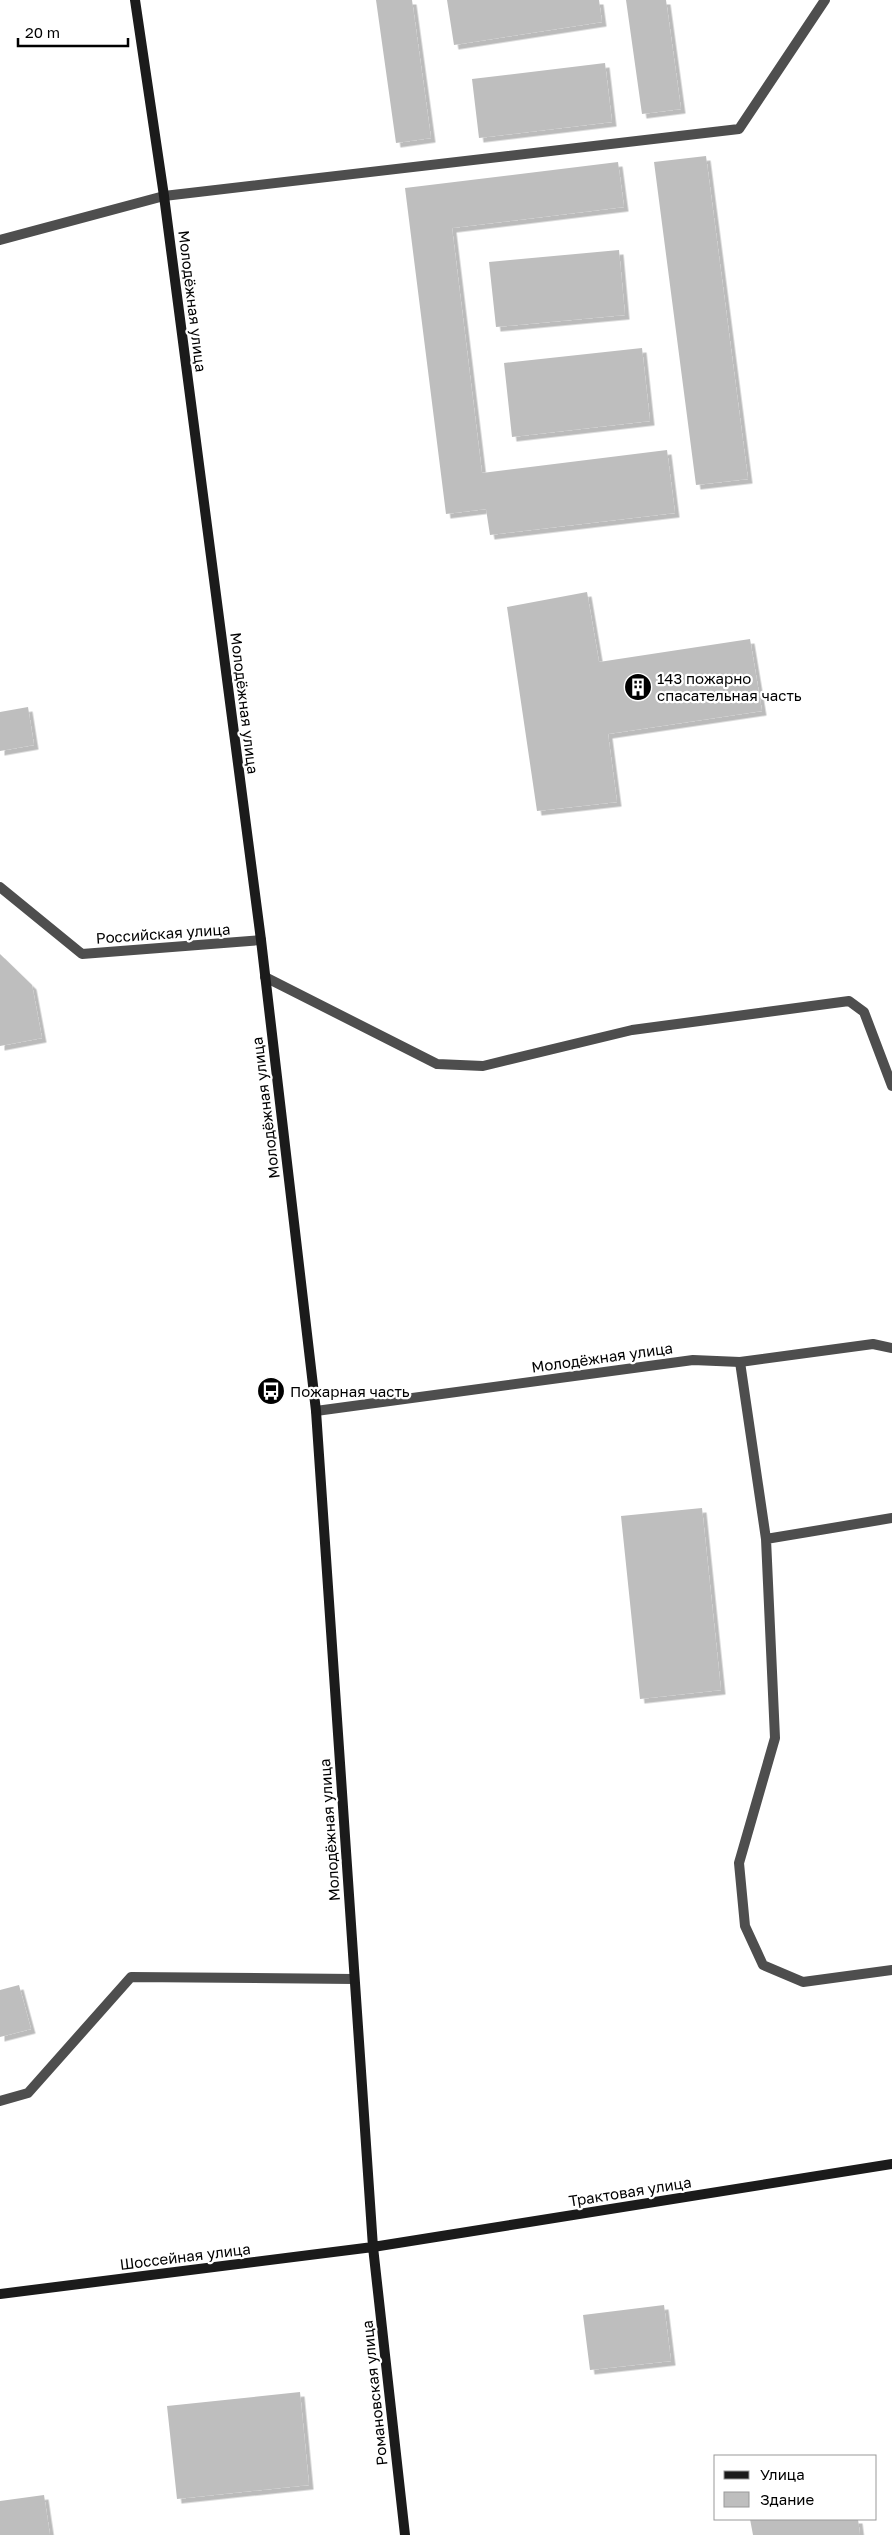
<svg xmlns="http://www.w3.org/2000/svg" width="892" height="2535" font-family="'Golos Text',sans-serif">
<defs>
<filter id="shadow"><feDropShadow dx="4.5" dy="4.5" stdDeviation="0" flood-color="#0004"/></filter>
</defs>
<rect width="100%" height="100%" fill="#fff"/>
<path fill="#bebebe" filter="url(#shadow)" d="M376,0H412L431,138L396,143Z
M447,0H599L602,22L454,45Z
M626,0H666L681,109L642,114Z
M605,63L612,122L479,138L472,79Z
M706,156L748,479L696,485L654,162Z
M618,162L624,207L452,228L482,473L667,450L675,513L490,535L486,509L446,514L405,188Z
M619,250L625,315L496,327L489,262Z
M642,348L650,421L512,437L504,363Z
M587,592L599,662L750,639L762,711L608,734L617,802L537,811L507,607Z
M28,707L34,745L0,751V712Z
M0,954L32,985L42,1038L0,1046Z
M702,1508L721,1690L640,1699L621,1516Z
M19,1985L31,2029L0,2037V1990Z
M664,2305L671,2361L590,2370L583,2315Z
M300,2392L309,2485L177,2499L167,2406Z
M44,2495L50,2535H0V2501Z
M750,2519H858L860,2535H753Z"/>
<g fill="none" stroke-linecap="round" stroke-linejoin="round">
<path stroke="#4e4e4e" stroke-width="10" d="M0,240L164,196
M0,887L82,954L261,940
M265,977L437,1064L483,1066L632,1030L849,1001L864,1012L892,1086
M740,1362L766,1539L892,1518
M766,1539L775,1738L739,1863L745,1926L763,1965L803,1982L892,1970
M0,2101L28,2093L131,1977L354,1979"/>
<path stroke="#4e4e4e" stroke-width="10" d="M164,196L739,129L825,0
M316,1411L693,1360L740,1362L873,1344L892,1348"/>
<path stroke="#1b1b1b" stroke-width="10" d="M135,0L164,196L261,940L316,1411L373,2247L405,2535
M0,2294L373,2247L892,2164"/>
</g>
<defs>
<g id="building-disc" transform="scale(1.4375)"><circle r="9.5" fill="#000" stroke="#fff"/><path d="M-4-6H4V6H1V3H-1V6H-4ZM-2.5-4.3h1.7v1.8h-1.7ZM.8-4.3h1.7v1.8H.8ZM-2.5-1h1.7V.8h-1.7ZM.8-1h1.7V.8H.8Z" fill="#fff"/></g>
<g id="bus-disc" transform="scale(1.4375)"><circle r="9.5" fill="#000" stroke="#fff"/><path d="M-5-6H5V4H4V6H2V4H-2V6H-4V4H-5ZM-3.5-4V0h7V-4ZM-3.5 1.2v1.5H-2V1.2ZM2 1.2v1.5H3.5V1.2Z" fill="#fff"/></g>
</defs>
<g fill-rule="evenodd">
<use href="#building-disc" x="638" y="687"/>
<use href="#bus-disc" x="271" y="1391"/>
</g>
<g text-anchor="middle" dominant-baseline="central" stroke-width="4.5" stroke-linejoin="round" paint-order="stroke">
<g font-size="15" fill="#000" stroke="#fff">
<text transform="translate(193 301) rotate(83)">Молодёжная улица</text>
<text transform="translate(245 703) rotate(83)">Молодёжная улица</text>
<text transform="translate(163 933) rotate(-4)">Российская улица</text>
<text transform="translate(265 1108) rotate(-97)">Молодёжная улица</text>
<text transform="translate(602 1357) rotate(-8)">Молодёжная улица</text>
<text transform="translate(329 1830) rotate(-94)">Молодёжная улица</text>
<text transform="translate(630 2191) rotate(-9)">Трактовая улица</text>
<text transform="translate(185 2256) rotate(-7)">Шоссейная улица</text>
<text transform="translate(374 2393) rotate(-96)">Романовская улица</text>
</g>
<g font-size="15" fill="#000" stroke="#fff" text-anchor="start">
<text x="657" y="678">143 пожарно<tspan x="657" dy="17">спасательная часть</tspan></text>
<text x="290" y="1391">Пожарная часть</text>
</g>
</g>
<rect x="714" y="2455" width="162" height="65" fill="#ffffff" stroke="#999999"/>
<rect x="724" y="2471" width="25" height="8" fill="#1b1b1b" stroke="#999999"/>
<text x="760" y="2480" font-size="15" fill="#000000">Улица</text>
<rect x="724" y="2492" width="25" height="15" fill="#bebebe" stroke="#999999"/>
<text x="760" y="2505" font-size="15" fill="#000000">Здание</text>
<path d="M18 38v8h110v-8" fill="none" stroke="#000000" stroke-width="2.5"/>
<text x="25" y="38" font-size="15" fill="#000000" stroke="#ffffff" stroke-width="4" paint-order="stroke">20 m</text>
</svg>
